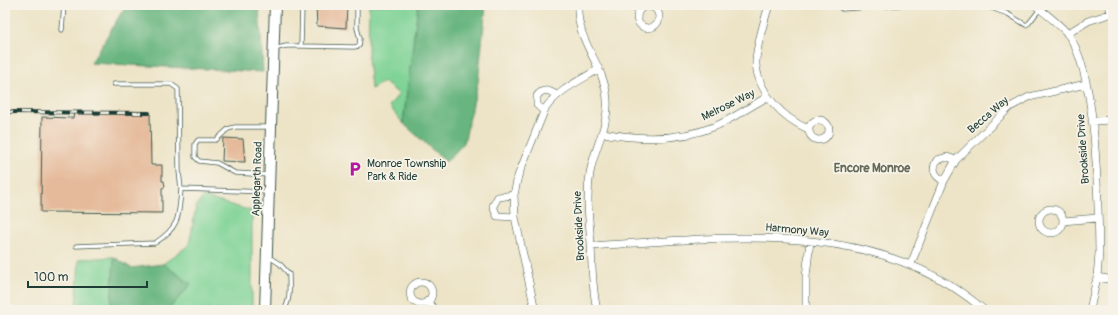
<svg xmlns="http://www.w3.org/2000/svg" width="1118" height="315" font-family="Pangolin,sans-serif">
<rect width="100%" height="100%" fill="#f7f3e8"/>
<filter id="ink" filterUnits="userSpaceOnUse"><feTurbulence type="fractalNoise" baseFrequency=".025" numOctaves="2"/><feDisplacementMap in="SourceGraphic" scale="8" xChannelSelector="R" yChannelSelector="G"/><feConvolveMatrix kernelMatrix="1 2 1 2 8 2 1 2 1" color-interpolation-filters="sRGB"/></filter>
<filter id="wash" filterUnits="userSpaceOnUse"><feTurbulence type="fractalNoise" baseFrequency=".012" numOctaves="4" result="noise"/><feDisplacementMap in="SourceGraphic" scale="16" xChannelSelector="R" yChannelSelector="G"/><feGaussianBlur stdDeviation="0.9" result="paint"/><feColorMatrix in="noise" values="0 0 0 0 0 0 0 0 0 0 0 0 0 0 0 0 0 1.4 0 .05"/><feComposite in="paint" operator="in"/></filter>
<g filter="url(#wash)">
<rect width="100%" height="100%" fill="#ede4c7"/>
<path fill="#7fd396" stroke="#4f8865" d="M369,5H418L403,123L389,106L399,94L384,82L371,89L368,56Z
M203,197L252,211V310H168L191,284L163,264L189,245L196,207Z
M114,257L111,310H76L79,259Z"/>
<path fill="#67b57f" stroke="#43795a" d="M126,5H259L263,72L91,63Z
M418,5H486L478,82L464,143L446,162L403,123Z
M114,257L131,268L163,264L191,284L168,310H111Z"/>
<g id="blocks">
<path fill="#e5ba9a" d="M316,5H347L346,28L317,26Z
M74,113H150L151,165H162V181H164L165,187L162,188V213L41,212L42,117L73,118Z
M223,138L243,139L245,162L222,161Z"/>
</g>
</g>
<g filter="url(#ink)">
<use href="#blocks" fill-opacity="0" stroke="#3e564a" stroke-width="1"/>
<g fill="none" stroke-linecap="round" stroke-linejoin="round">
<g stroke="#3e564a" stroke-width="5">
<path id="lane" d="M302,5L301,46L354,47L359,46L360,39L357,28V5
M837,5L842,9L900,5
M983,5L1008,14L1026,25L1029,23L1040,9
M62,30L64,5
M274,49L286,46H301
M114,84H171L178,89L179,171L181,189L267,192
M269,175L235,173L217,163L199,161L195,157V144L198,140H216L228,129L235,127H270
M76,246L155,243C180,227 179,216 181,189
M269,257L280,264L289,274C289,286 291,300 284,310"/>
</g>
<g stroke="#3e564a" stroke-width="8">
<path id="street" d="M578,5C576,43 605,64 607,100C609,126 594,148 590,173C586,196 589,220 591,243C592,266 592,288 597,310
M769,5C765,18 755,53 756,65C759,94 783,118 808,129
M1035,5C1045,13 1058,23 1067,33C1098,72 1098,202 1099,253L1097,277L1090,310
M1109,5L1111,13
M637 17a11 11 0 1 1 22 0a11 11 0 1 1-22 0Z
M1067,34L1088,21L1113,13
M544,111L537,105V96C543,88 549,90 556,95
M809 130a10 10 0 1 1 20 0a10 10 0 1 1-20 0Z
M1092,121L1113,120
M603,133C640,140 679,141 716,126C733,118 750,107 767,97
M944,181C935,176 931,170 937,160L947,157L956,160
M514,195L498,197L493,206L497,216L515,217
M1039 221a12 12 0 1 1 24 0a12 12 0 1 1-24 0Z
M1063,221L1097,218
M591,246C723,238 876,216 984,310
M911,264L944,181L956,160L964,152L1010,107L1029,97L1086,84
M1097,277L1113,280
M410 293a11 11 0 1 1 22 0a11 11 0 1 1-22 0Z
M428,300L434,310
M535,310L515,217L514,195L518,176L545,109C558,90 579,81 599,69
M806,310V277L810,241"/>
</g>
<g stroke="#3e564a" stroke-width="12">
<path id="secondary" d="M265,310L275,5"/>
</g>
<use href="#lane" stroke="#fff" stroke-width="3.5"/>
<use href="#street" stroke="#fff" stroke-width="7"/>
<use href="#secondary" stroke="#fff" stroke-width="10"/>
<g stroke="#1f3d34" stroke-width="4">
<path id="rail" d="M5,112L149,113"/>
</g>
<use href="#rail" stroke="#f7f3e8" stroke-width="2.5" stroke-dasharray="8" stroke-linecap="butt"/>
</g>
</g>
<defs>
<g id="parking-bare" transform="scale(1.2)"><path d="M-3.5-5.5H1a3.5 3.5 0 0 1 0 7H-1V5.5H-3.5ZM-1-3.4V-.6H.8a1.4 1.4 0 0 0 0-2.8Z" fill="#b5179e" stroke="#f7f3e8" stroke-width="2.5" paint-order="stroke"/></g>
</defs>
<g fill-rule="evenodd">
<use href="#parking-bare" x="355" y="169"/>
</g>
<g text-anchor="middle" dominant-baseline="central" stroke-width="3.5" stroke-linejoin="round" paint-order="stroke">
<g font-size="11" fill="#1f3d34" stroke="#f7f3e8">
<text transform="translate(728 105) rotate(-26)">Melrose Way</text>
<text transform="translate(988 115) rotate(-41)">Becca Way</text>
<text transform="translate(1083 149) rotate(-94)">Brookside Drive</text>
<text transform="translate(257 179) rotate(-88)">Applegarth Road</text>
<text transform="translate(579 226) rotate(-93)">Brookside Drive</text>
<text transform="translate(797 230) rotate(5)">Harmony Way</text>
</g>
<g font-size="11" fill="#1f3d34" stroke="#f7f3e8" text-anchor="start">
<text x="367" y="163">Monroe Township<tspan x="367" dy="13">Park &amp; Ride</tspan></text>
</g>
<g font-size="12" font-weight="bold" fill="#646958" stroke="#f7f3e8">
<text x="872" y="168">Encore Monroe</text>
</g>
</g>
<rect width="1118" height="315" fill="none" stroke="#f7f3e8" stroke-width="20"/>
<path d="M28 281v6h119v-6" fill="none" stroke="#1f3d34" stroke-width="2"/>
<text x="34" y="281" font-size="12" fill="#1f3d34" stroke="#f7f3e8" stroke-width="3" paint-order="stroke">100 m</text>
</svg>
